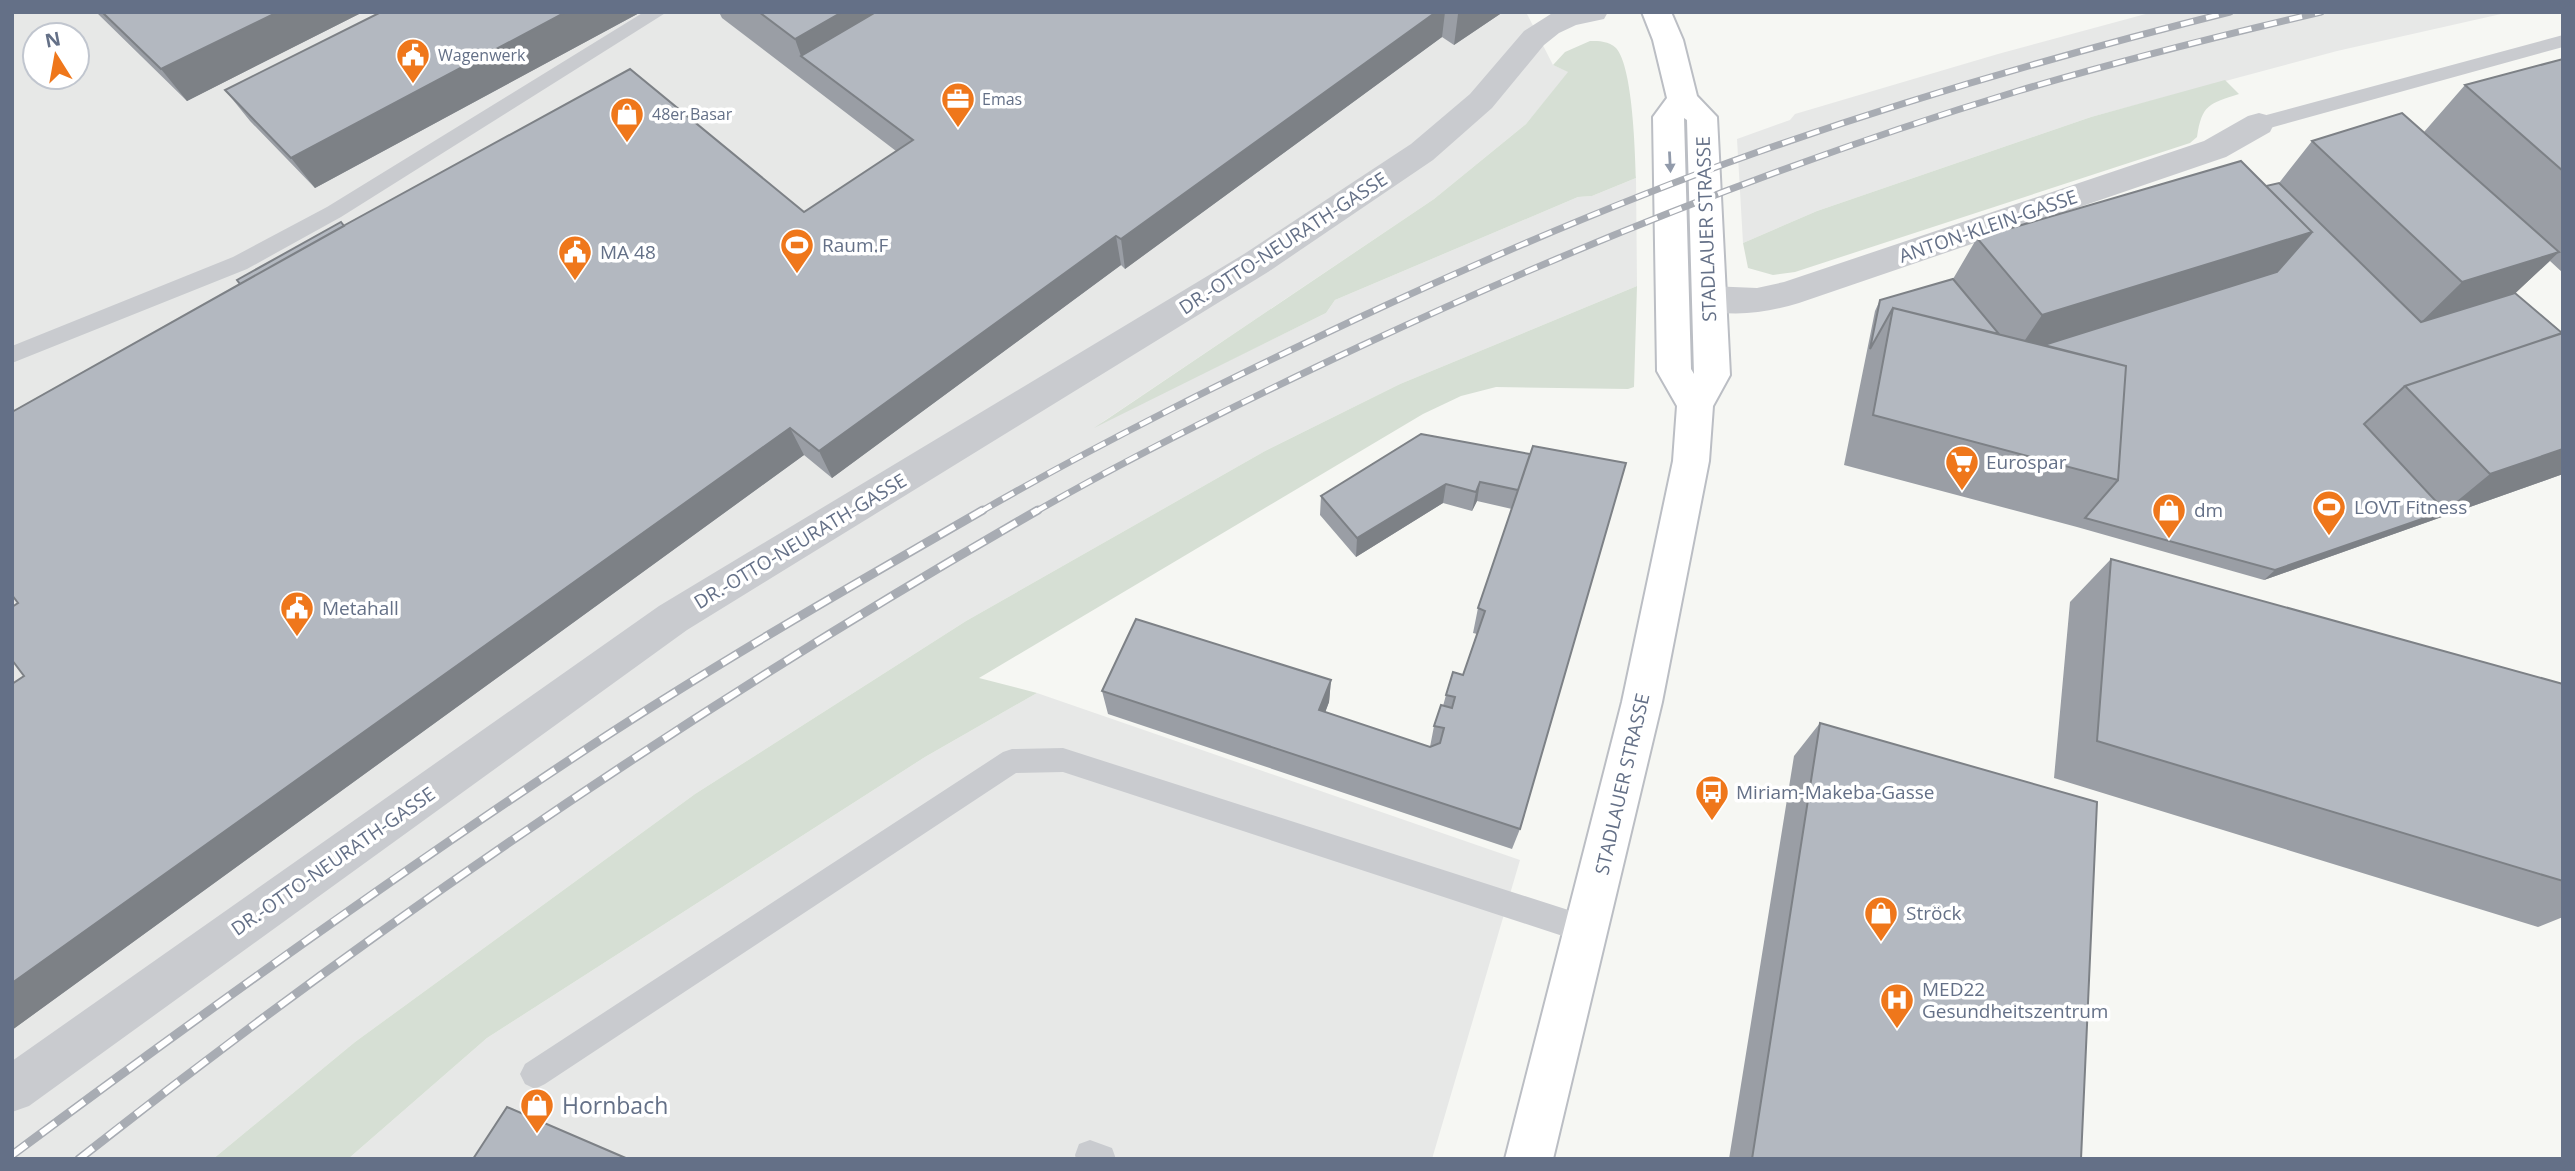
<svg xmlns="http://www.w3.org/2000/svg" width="2575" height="1171" font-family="'Open Sans',sans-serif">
<rect width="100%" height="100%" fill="#f6f7f3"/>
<path fill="#e7e8e7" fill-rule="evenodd" d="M12,12H1526L1553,65L1569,72L1526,124L1434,199L1101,423L1326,313L1335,300L1578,197L1592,196L1636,178L1637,286L1400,384L1265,451L966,621L695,794L355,1042L213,1159H12ZM35,35H77V77H35Z
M2153,12H2510L2337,51L2091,117L1817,211L1743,243L1737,139L1790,120L1795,114L1998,54Z
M1037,693L1520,860L1432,1159H348L487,1038L925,757Z"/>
<path fill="#d6dfd4" d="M1590,41C1599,41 1609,41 1616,48C1633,67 1635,152 1636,178L1592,196L1578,197L1335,300L1326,313L1094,428L1434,199L1526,124L1568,72L1553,65L1565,52Z
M2225,80L2239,94C2209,104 2202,104 2197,137L2190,143L1795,272L1773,275L1748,268L1743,243L1817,211L2091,117Z
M1637,286L1634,387L1628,389L1496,387L1461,396L1423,414L979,678L1037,693L925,757L487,1038L348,1159H213L355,1042L695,794L966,621L1265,451L1400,384Z"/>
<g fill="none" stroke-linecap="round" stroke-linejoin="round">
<g stroke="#bbbec4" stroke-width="4">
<path id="secondary" d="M1642,12H1671L1683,40L1697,96L1717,117L1730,375L1713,406L1709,461L1662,702L1553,1159H1505L1622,702L1673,461L1677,406L1657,371L1653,117L1667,98L1653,40ZM1684,118L1687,120L1694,374L1691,369Z"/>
</g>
<path fill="#c9cbcf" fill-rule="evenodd" d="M644,12H667L341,217L247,269L12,363V346L233,257L327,207Z
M2563,35V47L2259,131L2252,129L2249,124L2252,119L2259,117Z
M1063,748L1587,916L1597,920L1601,930L1597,940L1587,944L1063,772L1016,773L545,1084L535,1089L525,1084L520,1074L525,1064L1003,752L1012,749Z
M1090,1140L1112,1148L1116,1159H1076L1075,1155L1079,1144Z"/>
<path fill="#c9cbcf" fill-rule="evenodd" d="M1554,12H1608L1604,19L1576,25L1559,33L1544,45L1492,108L1433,160L1268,272L687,630L29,1106L12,1112V1061L659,606L1244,254L1411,144L1470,94L1524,31Z
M2259,113L2270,116L2274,124L2270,132L2226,157L1799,303C1766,313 1730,318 1697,308L1692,299L1697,290L1709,286L1757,288L1784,282L2204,141L2248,116Z"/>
<use href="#secondary" fill="#fff" fill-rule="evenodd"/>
<g stroke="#a8acb3" stroke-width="7">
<path id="rail-far1" d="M980,512C1101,442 1227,380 1354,320C1485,259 1619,201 1755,153C1911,98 2070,52 2230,12
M1035,512C1141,451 1252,397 1363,345C1575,246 1794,159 2018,91C2118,61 2219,36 2321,12"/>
</g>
<g stroke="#a8acb3" stroke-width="9">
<path id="rail" d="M12,1155C207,1010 403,869 606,736C729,656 856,583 983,510
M79,1159C383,919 702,703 1038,510"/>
</g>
<use href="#rail-far1" stroke="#fff" stroke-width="4.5" stroke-dasharray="13" stroke-linecap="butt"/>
<use href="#rail" stroke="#fff" stroke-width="6" stroke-dasharray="18" stroke-linecap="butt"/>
</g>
<path fill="#9a9ea5" d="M96,12H363L187,101Z
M381,12H641L315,188L250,121L225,90Z
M719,12H1503L1454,45L1442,37L1125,269L1121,265L832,478L804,455L12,1030V684L24,676L18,603L344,226L804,212L896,151L722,18Z
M2563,59V273L2550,261L2515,293L2563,333V474L2264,580L2077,527L1844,465L1875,311L1880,300L1953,279L1977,238L2266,186L2279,183L2312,141L2424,132L2465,85Z
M1530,454L1520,829L1512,849L1108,714L1102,691L1331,680L1329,702L1325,712L1430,747L1434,726L1443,706L1446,695L1463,675L1477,634L1473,633L1478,608L1512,509L1477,501L1472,511L1443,503L1356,557L1320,515L1321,496Z
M2111,559L2563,684V917L2538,927L2054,778L2070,602Z
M1820,723L2081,1159H1729L1794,756Z"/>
<path fill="#7d8186" d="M278,12H363L187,101L161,69Z
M566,12H641L315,188L291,158Z
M842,12H938L801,56L795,39Z
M1436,12H1445L1442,37L1125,269L1121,239Z
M1460,12H1503L1454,45L1458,14Z
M2312,232L2268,283L2008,365L2042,315Z
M1116,236L1121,265L832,478L819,451Z
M2559,252L2504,304L2410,333L2462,282Z
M790,428L804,455L12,1030V983Z
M2563,449V474L2264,580L2275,570L2445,511L2490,474Z
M1480,482L1477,501L1472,511L1476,492Z
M1446,484L1443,503L1356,557L1357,538Z
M1331,680L1329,702L1318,732L1319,710Z"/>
<path fill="#b3b8c0" stroke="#7d8186" stroke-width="2" d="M102,12H278L161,69Z
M381,12H566L291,158L225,90Z
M759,12H842L795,39Z
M876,12H1436L1121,239L1116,236L819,451L790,428L12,983V684L24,676L12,660V607L18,603L12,595V412L345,225L630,69L804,212L913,140L801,56Z
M2563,59V171L2465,85Z
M2402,113L2559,252L2462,282L2312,141Z
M2241,161L2312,232L2042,315L1977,238Z
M2279,183L2421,322L2515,293L2562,333L2405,386L2364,424L2445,511L2275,570L2085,518L2118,480L2126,366L2044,345L2277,272L2312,232L2266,186Z
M341,222L344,226L240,284L237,280Z
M1953,279L1999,334L1893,308L1870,349L1880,300Z
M1893,308L2126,366L2118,480L1873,415Z
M2563,333V449L2490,474L2405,386Z
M1421,434L1530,454L1518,490L1480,482L1476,492L1446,484L1357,538L1321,496Z
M1533,446L1626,463L1520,829L1102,691L1136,619L1331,680L1319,710L1430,747L1440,743L1444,728L1434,726L1441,705L1452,708L1455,697L1446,695L1453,672L1463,675L1485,611L1478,608Z
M2111,559L2563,684V881L2097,741Z
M1820,723L2097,802L2081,1159H1752Z
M507,1107L628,1159H473Z"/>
<defs><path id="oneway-solid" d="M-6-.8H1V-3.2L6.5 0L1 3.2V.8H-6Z" transform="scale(1.75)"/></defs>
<use fill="#929bab" href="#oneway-solid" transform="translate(1670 162) rotate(87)"/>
<defs>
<g id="civic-pin" transform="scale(1.75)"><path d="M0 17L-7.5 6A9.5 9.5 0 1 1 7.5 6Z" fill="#ef771b" stroke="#fff"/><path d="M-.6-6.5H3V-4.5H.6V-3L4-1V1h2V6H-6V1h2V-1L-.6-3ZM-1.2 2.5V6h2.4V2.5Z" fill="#fff"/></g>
<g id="office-pin" transform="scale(1.75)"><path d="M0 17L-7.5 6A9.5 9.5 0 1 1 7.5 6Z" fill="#ef771b" stroke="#fff"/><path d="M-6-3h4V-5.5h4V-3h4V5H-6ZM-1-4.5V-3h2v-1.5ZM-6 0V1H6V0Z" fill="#fff"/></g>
<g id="shop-pin" transform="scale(1.75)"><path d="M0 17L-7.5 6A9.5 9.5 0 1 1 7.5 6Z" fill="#ef771b" stroke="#fff"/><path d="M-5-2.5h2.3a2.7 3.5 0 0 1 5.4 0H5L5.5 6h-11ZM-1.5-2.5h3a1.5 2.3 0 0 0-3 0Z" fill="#fff"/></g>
<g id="stadium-pin" transform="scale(1.75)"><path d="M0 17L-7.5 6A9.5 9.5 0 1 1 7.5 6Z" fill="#ef771b" stroke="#fff"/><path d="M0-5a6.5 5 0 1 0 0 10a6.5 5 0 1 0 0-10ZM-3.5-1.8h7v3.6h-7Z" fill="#fff"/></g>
<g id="supermarket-pin" transform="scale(1.75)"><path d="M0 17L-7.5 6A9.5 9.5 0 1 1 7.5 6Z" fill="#ef771b" stroke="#fff"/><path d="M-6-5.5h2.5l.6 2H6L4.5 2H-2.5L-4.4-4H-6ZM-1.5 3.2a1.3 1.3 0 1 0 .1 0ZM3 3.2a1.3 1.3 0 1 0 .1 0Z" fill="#fff"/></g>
<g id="bus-pin" transform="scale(1.75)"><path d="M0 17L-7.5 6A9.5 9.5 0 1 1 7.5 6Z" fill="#ef771b" stroke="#fff"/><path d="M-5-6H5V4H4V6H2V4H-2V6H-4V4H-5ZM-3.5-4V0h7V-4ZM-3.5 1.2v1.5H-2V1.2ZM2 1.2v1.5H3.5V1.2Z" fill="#fff"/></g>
<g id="hospital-pin" transform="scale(1.75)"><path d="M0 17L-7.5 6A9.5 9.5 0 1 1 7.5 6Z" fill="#ef771b" stroke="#fff"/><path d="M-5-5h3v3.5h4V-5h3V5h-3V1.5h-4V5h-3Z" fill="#fff"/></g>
</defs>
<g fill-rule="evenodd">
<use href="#civic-pin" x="413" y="55"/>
<use href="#office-pin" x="958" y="99"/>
<use href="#shop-pin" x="627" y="114"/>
<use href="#stadium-pin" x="797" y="245"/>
<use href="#civic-pin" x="575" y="252"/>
<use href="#supermarket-pin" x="1962" y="462"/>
<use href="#stadium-pin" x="2329" y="507"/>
<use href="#shop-pin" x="2169" y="510"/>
<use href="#civic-pin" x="297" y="608"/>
<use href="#bus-pin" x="1712" y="792"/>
<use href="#shop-pin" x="1881" y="913"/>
<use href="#hospital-pin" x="1897" y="1000"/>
<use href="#shop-pin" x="537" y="1105"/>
</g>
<g text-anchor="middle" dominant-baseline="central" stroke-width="7" stroke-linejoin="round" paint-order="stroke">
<g font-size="16" fill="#647087" stroke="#fff" text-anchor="start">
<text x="438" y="55">Wagenwerk</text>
<text x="982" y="99">Emas</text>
<text x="652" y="114">48er Basar</text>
</g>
<g font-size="19" fill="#647087" stroke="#fff">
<text transform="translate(1988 226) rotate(-19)">ANTON-KLEIN-GASSE</text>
<text transform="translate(1706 229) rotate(-92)">STADLAUER STRASSE</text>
<text transform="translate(1283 243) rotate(-33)">DR.-OTTO-NEURATH-GASSE</text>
<text transform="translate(800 541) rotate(-31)">DR.-OTTO-NEURATH-GASSE</text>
<text transform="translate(1622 784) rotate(-77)">STADLAUER STRASSE</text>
<text transform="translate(333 861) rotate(-35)">DR.-OTTO-NEURATH-GASSE</text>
</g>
<g font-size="19" fill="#647087" stroke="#fff" text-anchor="start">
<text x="822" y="245">Raum.F</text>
<text x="600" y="252">MA 48</text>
<text x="1986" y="462">Eurospar</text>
<text x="2354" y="507">LOVT Fitness</text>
<text x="2194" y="510">dm</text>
<text x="322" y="608">Metahall</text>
<text x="1736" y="792">Miriam-Makeba-Gasse</text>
<text x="1906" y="913">Ströck</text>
<text x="1922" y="989">MED22<tspan x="1922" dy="22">Gesundheitszentrum</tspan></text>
</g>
<g font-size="23" fill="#647087" stroke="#fff" text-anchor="start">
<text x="562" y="1105">Hornbach</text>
</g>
</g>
<rect width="2575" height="1171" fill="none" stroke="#647087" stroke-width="28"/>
<g transform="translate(56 56) rotate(349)"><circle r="33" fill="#ffffff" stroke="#c1c6cf" stroke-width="2"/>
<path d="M0-5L12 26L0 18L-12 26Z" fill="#ef771b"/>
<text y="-10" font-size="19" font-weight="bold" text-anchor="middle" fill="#647087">N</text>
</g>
</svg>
